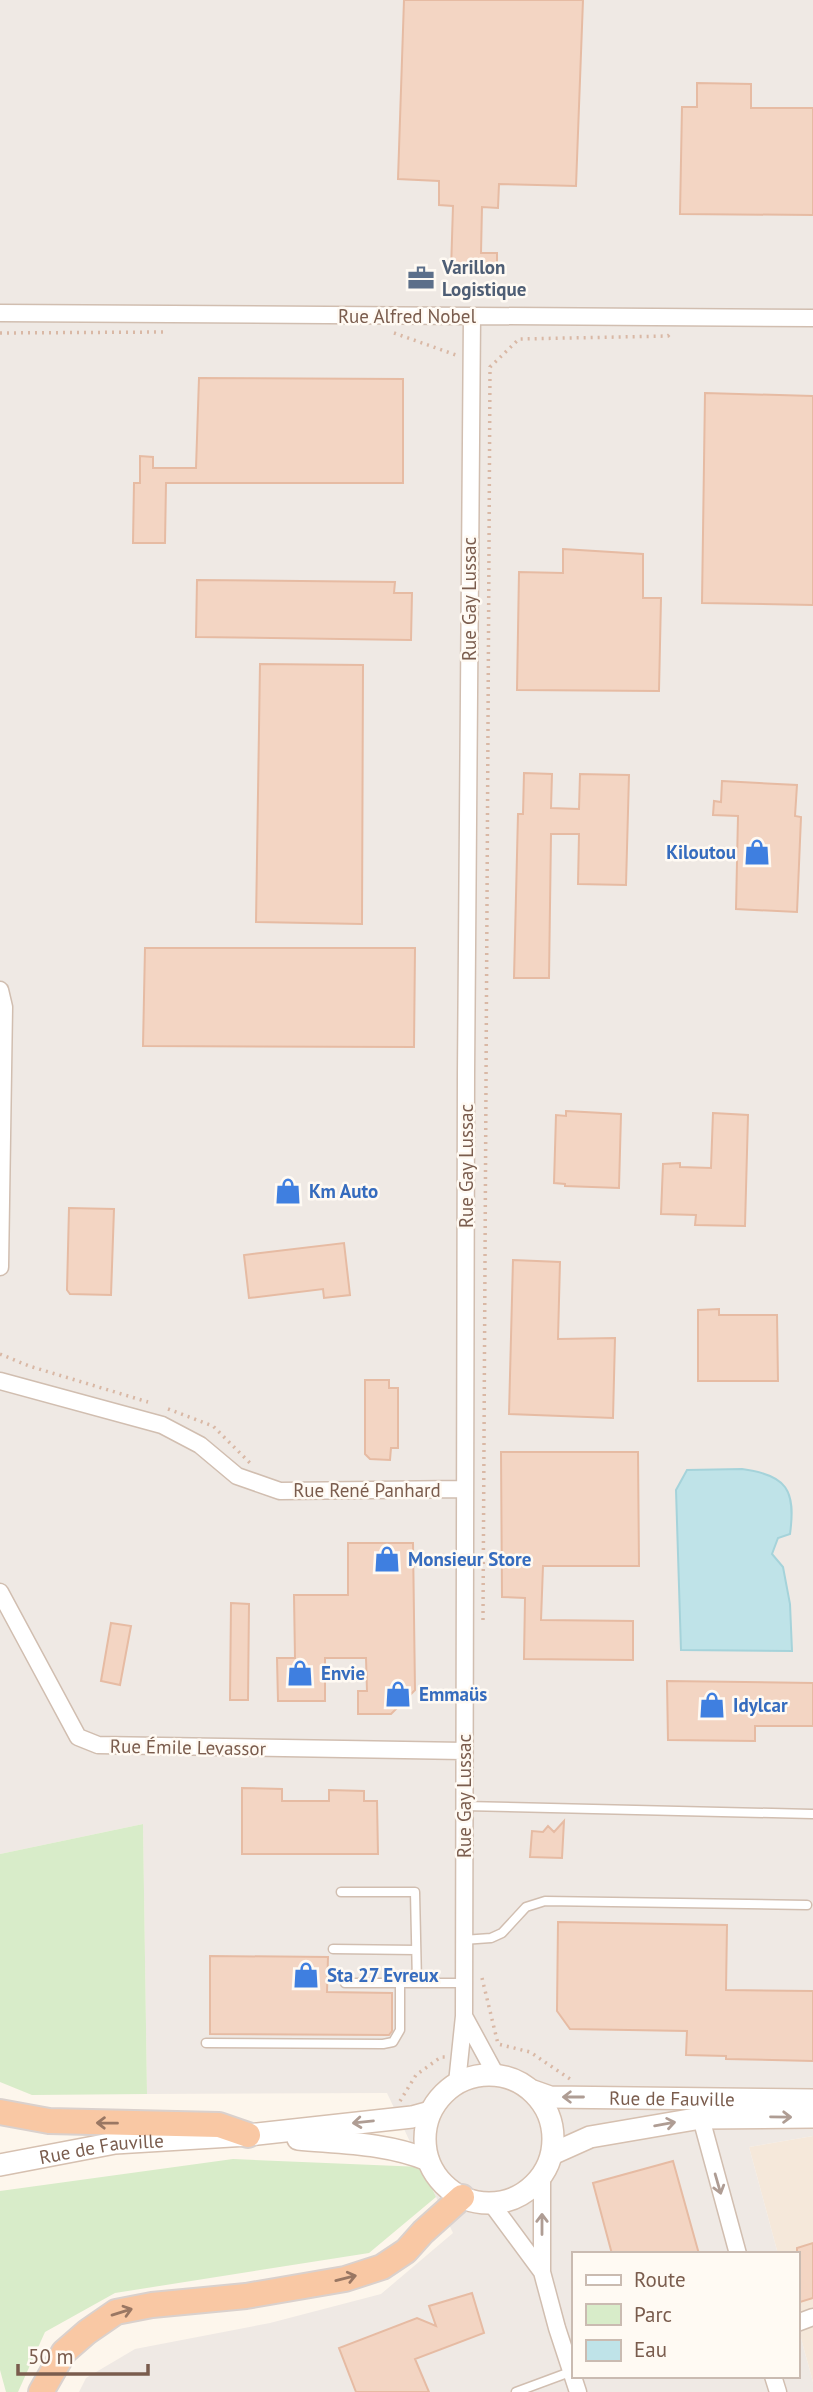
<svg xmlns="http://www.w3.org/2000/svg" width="813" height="2392" font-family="'PT Sans',sans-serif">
<rect width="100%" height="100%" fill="#fdf6ec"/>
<path fill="#f5e8da" d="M813,2136V2382L797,2324V2254H778L749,2147Z"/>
<path fill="#efe9e4" d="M0,0H813V2136L749,2147L778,2254H573V2376H797V2324L813,2382V2392H79L86,2378L135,2349L270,2323L381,2294L453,2233L387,2093L147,2094L143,1824L0,1854Z"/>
<path fill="#d8ecc9" d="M143,1824L147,2094L32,2095L0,2082V1854Z
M233,2159L422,2167L436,2197L369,2253L115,2293L45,2332L18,2392H6L0,2370V2191Z"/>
<path fill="#bfe3e8" stroke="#a5d3da" stroke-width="2" d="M742,1469C787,1475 796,1490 790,1534L778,1538L772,1554L783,1567L790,1604L792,1651L681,1650L676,1490L687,1470Z"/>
<path fill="#f3d5c3" stroke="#e6bba3" stroke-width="2" d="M404,0H583L576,186L499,184L498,208L482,207L481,253H497V272L451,271L453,206L439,205V181L398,179Z
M697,83L751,84V108H813V215L680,214L682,107H697Z
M199,378L403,379V483H166L165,543H133L134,483H140V456L153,457V468H196Z
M705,393L813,396V605L702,603Z
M563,549L643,554V598H661L659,691L517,690L519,572L563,573Z
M197,580L395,582L394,593H412L411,640L196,637Z
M260,664L363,665L362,924L256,922Z
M524,773L552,774L551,808L579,809L580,774L629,775L626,885L578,884L579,834H551L549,978H514L518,814H523Z
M722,781L797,785L795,816L801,817L797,912L736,909L738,816L713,815L714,801L721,802Z
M145,948H415L414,1047L143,1046Z
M566,1111L621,1114L619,1188L565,1186V1184L554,1183L556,1115L566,1116Z
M713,1113L748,1115L745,1226L695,1225L696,1215L661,1214L663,1164L680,1163V1167L711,1168Z
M69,1208L114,1209L111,1295L70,1294L67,1290Z
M344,1243L350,1295L324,1298L323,1289L249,1298L244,1255Z
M513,1260L560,1262L558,1339L615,1338L613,1418L509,1414Z
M719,1309V1315H777L778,1381H698V1310Z
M365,1380H389V1388H398V1448H391L390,1460L370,1459L365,1454Z
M501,1452H638L639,1566H543L541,1620L633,1621V1660L524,1659L525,1598L502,1597Z
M348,1543H413L415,1690L391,1714H358V1691H367L366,1658H325V1701H278L277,1658H295L294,1595H348Z
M231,1603L249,1604L248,1700H230Z
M111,1623L131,1626L120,1685L101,1681Z
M667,1681L813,1683V1726H755V1741L668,1740Z
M242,1788L282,1789V1801H329V1790L364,1791V1801H377L378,1854H242Z
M564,1821L562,1858L530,1857L532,1831L543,1832L548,1826L554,1832Z
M558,1922L727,1925L726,1990L813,1991V2061L726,2059V2056L686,2055L687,2031L570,2029L557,2011Z
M210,1956L328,1957L327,1992L392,1993V2031L389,2035L210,2034Z
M673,2161L699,2254H612L593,2183Z
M813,2243V2298L797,2303V2248Z
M472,2293L484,2333L415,2359L429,2392H356L339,2348L417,2318L436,2326L429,2306Z"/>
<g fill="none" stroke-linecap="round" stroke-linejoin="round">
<g stroke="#d1beb0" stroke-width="11">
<path id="service" d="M464,1806L812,1814
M341,1892H415L417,1983
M463,1940L491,1938L502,1933L526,1907L545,1901L807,1905
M333,1949L416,1950
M345,1983H463
M206,2043L383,2044L393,2042L400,2030V1983
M516,2392L570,2372"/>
</g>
<g stroke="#d1beb0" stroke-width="19">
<path id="minor" d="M0,313L813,318
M0,990L4,1007L0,1267
M0,1381L162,1425L200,1445L237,1476L280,1491L465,1489
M0,1592L78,1737L98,1745L464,1751
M464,2016L496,2075
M457,2083L464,2016L466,1073L472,316
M701,2118L738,2254
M542,2175V2272L557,2328L578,2392
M491,2203L542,2272
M797,2323L813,2317
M773,2376L778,2392"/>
</g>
<g stroke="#d6c0b0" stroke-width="24">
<g id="secondary">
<circle cx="489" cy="2139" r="64"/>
<path id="s1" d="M533,2091L550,2097L813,2100"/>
<path d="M298,2139C342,2143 387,2143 428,2160"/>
<path d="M552,2154L590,2137L701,2118L813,2117"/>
<path id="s2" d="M0,2165L115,2143L248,2135L412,2117L430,2112"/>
</g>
</g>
<g stroke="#dad1cd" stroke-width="28">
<path id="trunk" d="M0,2112L49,2121L219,2125L248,2135
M41,2392L64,2352L87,2332L116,2312L152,2305L246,2296L345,2279L382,2267L406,2251L423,2232L462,2197"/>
</g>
<path stroke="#d9b8a5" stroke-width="3.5" stroke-dasharray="2 5" stroke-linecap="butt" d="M0,333L166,332
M394,333L456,355
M0,1354L29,1366L148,1402
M168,1409L213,1426L250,1463
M483,1620L490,367L519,339L668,336L672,332
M482,1978L498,2044L530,2052L570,2079
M400,2101L416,2075L441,2057H445"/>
<use href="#service" stroke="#fff" stroke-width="8"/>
<use href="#minor" stroke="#fff" stroke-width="16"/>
<use href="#secondary" stroke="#fff" stroke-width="21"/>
<use href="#trunk" stroke="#f9c8a4" stroke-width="24"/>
</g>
<defs><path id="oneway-shaft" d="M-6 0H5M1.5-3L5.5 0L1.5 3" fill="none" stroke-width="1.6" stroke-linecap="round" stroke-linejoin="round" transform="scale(1.75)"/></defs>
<g stroke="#af9d94">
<use href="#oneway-shaft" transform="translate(573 2097) rotate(180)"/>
<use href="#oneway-shaft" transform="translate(781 2117) rotate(1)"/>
<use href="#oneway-shaft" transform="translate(363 2122) rotate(174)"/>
<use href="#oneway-shaft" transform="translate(665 2124) rotate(-10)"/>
<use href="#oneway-shaft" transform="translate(718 2184) rotate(74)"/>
<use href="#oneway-shaft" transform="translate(542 2224) rotate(-90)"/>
</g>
<g stroke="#9a7763">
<use href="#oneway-shaft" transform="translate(107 2123) rotate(-179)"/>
<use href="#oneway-shaft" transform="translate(346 2278) rotate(-14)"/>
<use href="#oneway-shaft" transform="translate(122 2312) rotate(-17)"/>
</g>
<defs>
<g id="office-bare" transform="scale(2.1)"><path d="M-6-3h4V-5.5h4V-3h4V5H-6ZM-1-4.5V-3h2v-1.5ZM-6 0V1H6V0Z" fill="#5c6f8a" stroke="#fffaf3" stroke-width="2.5" paint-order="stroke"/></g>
<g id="shop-bare" transform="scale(2.1)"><path d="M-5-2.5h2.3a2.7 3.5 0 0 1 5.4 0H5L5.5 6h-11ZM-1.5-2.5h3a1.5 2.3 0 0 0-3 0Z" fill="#3f7fe0" stroke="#fffaf3" stroke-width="2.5" paint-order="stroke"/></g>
</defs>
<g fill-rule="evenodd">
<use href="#office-bare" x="421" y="278"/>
<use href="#shop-bare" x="757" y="852"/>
<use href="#shop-bare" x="288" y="1191"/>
<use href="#shop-bare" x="387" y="1559"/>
<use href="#shop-bare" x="300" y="1673"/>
<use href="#shop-bare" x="398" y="1694"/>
<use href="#shop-bare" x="712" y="1705"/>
<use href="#shop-bare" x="306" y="1975"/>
</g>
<g text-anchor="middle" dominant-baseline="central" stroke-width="5" stroke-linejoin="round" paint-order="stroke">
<g font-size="19" font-weight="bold" fill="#4e5e75" stroke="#fffaf3" text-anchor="start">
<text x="442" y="267">Varillon<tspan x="442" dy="22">Logistique</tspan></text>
</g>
<g font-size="19" fill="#7a5c4d" stroke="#fffaf3">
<text x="407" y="316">Rue Alfred Nobel</text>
<text transform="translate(469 599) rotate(-90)">Rue Gay Lussac</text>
<text transform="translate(466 1166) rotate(-90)">Rue Gay Lussac</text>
<text x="367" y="1490">Rue René Panhard</text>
<text transform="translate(188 1747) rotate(1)">Rue Émile Levassor</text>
<text transform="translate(464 1796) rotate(-90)">Rue Gay Lussac</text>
<text stroke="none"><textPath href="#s1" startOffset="140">Rue de Fauville</textPath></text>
<text stroke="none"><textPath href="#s2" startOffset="103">Rue de Fauville</textPath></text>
</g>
<g font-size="19" font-weight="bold" fill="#366cbe" stroke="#fffaf3" text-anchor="start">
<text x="736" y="852" text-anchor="end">Kiloutou</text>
<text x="309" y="1191">Km Auto</text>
<text x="408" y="1559">Monsieur Store</text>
<text x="321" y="1673">Envie</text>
<text x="419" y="1694">Emmaüs</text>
<text x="733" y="1705">Idylcar</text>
<text x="327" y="1975">Sta 27 Evreux</text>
</g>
</g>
<rect x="572" y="2252" width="228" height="126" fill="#fffaf3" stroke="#cabbb1" stroke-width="2"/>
<rect x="586" y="2275" width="35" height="10" fill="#ffffff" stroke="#cabbb1" stroke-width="2"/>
<text x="634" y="2287" font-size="21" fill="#7a5c4d">Route</text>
<rect x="586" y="2304" width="35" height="21" fill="#d8ecc9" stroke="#cabbb1" stroke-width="2"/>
<text x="634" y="2322" font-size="21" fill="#7a5c4d">Parc</text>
<rect x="586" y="2340" width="35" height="21" fill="#bfe3e8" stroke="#cabbb1" stroke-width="2"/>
<text x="634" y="2357" font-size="21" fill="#7a5c4d">Eau</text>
<path d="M18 2364v10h130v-10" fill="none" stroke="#7a5c4d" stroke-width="3.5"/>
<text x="28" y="2364" font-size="21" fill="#7a5c4d" stroke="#fffaf3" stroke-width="5" paint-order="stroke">50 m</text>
</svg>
